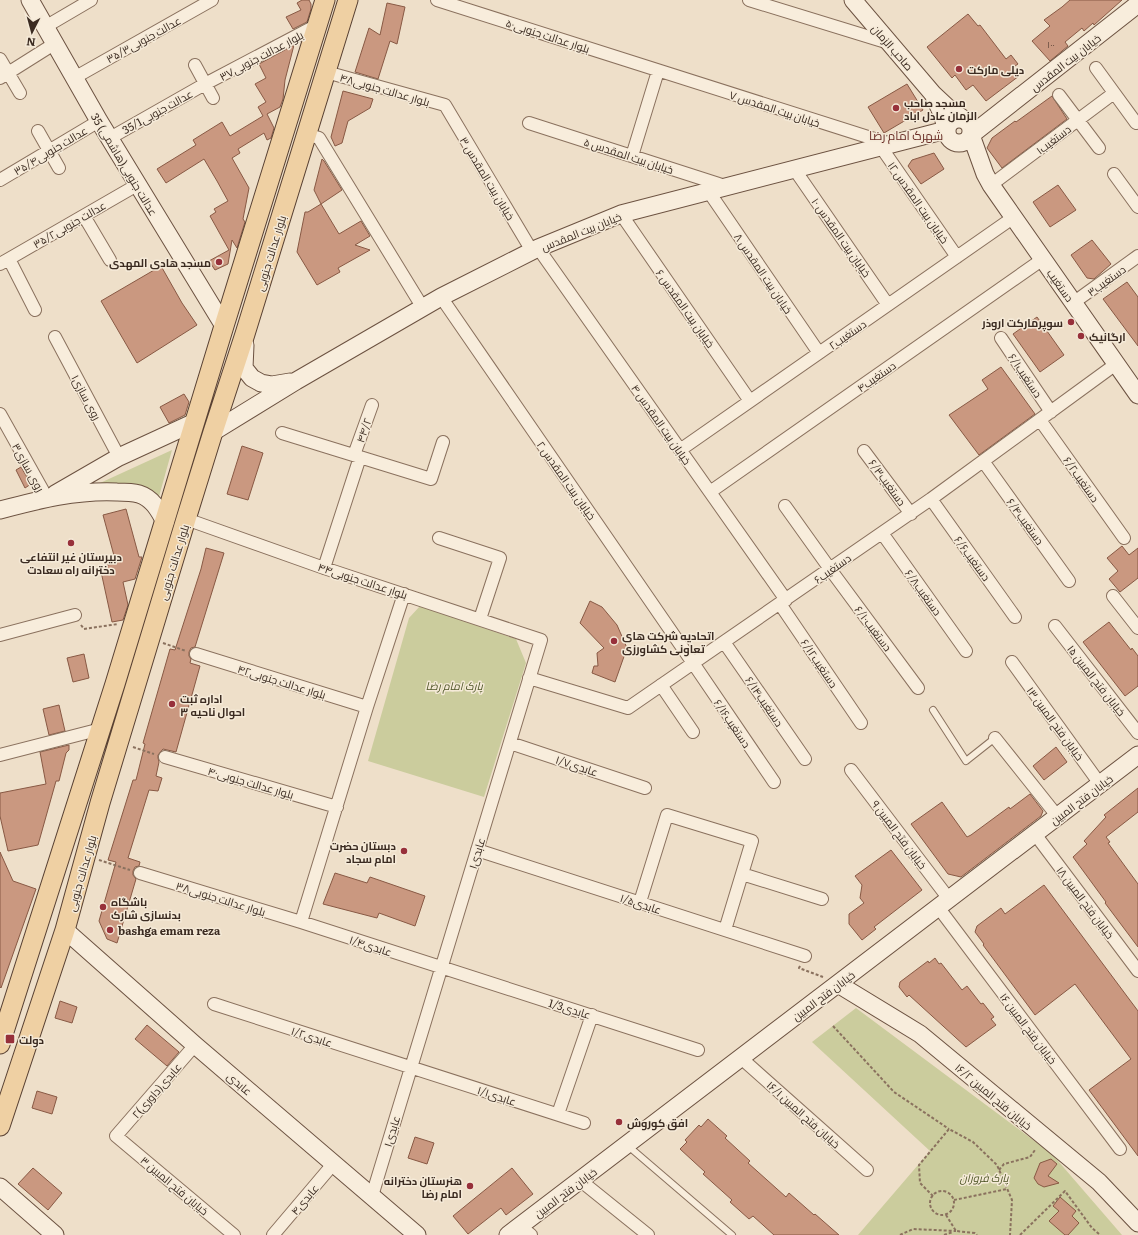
<svg xmlns="http://www.w3.org/2000/svg" width="1138" height="1235" font-family="Literata,Cairo,serif">
<rect width="100%" height="100%" fill="#eedfc9"/>
<path fill="#cbcc9d" d="M172,450L158,500L87,489Z
M420,606L516,639L526,663L484,797L368,761L409,618Z
M856,1008L1052,1154L1122,1235H858L930,1151L812,1042Z"/>
<path fill="#ca9880" stroke="#885944" d="M302,0H309L311,4V9L307,22L293,29L286,17L301,10L297,3Z
M1070,0H1122L1094,25L1093,23L1084,31L1082,28L1065,42L1068,46L1050,61L1032,41L1050,26L1044,20L1062,7Z
M387,3L405,7L397,44L390,41L378,79L355,72L369,28L380,35Z
M968,14L978,26L980,25L1006,59L1011,55L1018,64L1012,68L1019,76L986,101L973,85L966,90L955,75L952,78L927,47Z
M294,45L285,80L283,99L280,107L267,114L274,128L271,138L267,140L264,133L238,149L240,153L232,158L249,188L243,219L245,222L237,248L232,240L228,264L215,270L209,261L229,250L210,216L216,212L214,209L228,201L217,181L204,159L166,183L157,169L196,145L193,140L222,122L230,136L263,116L258,107L266,102L255,84L266,78L259,64Z
M907,84L923,110L884,133L868,107Z
M343,91L373,99L370,108L348,121L342,143L335,146L331,137Z
M1052,96L1067,119L1002,168L987,148L992,138L1015,121L1016,122Z
M934,153L944,169L921,184L908,166L912,160Z
M322,159L324,161L342,190L321,204L314,190Z
M1058,185L1076,210L1050,227L1033,202Z
M321,204L339,234L361,221L370,236L355,245L370,250L338,268L340,272L317,285L297,252L305,212H308Z
M1092,240L1111,264L1094,279L1087,278L1071,255Z
M161,266L182,303L197,325L137,363L101,301Z
M1127,282L1138,297V346L1103,299Z
M1037,317L1064,355L1040,372L1013,334Z
M1001,367L1035,414L979,455L949,415L988,389L982,380Z
M184,394L189,402L185,415L169,423L160,407Z
M242,446L263,453L248,500L227,494Z
M21,467L31,484L25,488L16,470Z
M126,509L139,557H142L135,579L123,582L128,605L123,620L112,622L100,567L116,563L103,515Z
M1122,546L1129,555L1138,548V578L1120,592L1109,579L1118,571L1107,558Z
M206,548L224,553L195,647L191,648L189,652V656L191,659L190,663L200,666L176,752L163,749L158,755V758L159,762L156,776L162,778L158,791L149,790L128,858L140,862L139,866L135,867L133,871V875L136,879L117,943L107,939L99,921L116,862L108,860L133,780H136L145,744L143,743L170,649L175,650L201,569Z
M590,601L602,607L617,625L627,648L615,682L592,673L594,666H598L597,653L604,648L580,623Z
M1109,622L1131,650L1132,648L1138,656V686L1125,696L1083,642Z
M84,654L89,678L73,682L67,658Z
M59,705L65,731L49,735L43,709Z
M69,745V750L66,753L59,781H56L38,845L8,851L0,816V793L46,784L40,752Z
M1056,747L1067,762L1044,780L1033,766Z
M1138,788V812L1106,837L1110,842L1108,843L1138,884V947L1105,903L1106,902L1073,857L1087,844L1084,841L1106,817L1104,815Z
M1030,794L1043,811L1041,816L961,877L948,874L911,824L942,802L967,837L971,835L1009,807L1010,809Z
M891,850L922,890L874,927L876,929L862,940L849,924V914L864,903L860,898L862,885L855,876Z
M0,852L13,881L36,889L1,988L0,987Z
M335,873L367,883L370,877L425,896L415,926L379,913L377,918L323,904Z
M1044,885L1138,1011V1156L1089,1090L1131,1059L1075,984L1035,1015L983,945L984,944L975,932L977,926L1001,908L1005,914Z
M935,958L939,964L941,963L962,990L967,986L981,1004L983,1003L994,1017L991,1019L996,1025L966,1047L909,995L907,997L899,987L900,982L928,961L929,963Z
M60,1001L77,1007L72,1023L55,1018Z
M147,1025L179,1052L167,1066L135,1039Z
M37,1091L57,1097L52,1114L32,1108Z
M708,1119L727,1136L725,1138L750,1161L748,1163L786,1197L789,1193L814,1215L815,1214L839,1235H774L753,1216L749,1219L730,1202L732,1200L703,1174L705,1172L680,1149L687,1142L685,1140L699,1125L701,1127Z
M415,1137L434,1143L427,1164L408,1158Z
M1051,1159L1057,1164L1048,1176L1059,1183L1044,1187L1038,1184L1034,1178L1040,1163Z
M33,1168L62,1193L48,1210L18,1184Z
M512,1168L533,1194L506,1215L501,1208L468,1234L453,1216Z
M1060,1197L1076,1211L1072,1216L1079,1223L1068,1235H1065L1049,1221L1059,1211L1053,1206Z"/>
<g fill="none" stroke-linecap="round" stroke-linejoin="round">
<g stroke="#8a715e" stroke-width="8">
<path id="lane" d="M933,710L966,761L995,738
M627,1145L732,1235"/>
</g>
<g stroke="#8a715e" stroke-width="14">
<path id="street" d="M437,0L890,144
M749,0L889,43
M45,27L91,0
M0,59L20,93
M195,65L213,98
M1096,68L1136,123
M326,72L445,105L532,251
M0,78L54,44
M74,78L212,0
M1059,95L1099,148
M529,123L728,187
M38,131L59,168
M306,134L319,138L423,308
M110,138L205,84L317,25
M881,147L957,257
M632,156L658,71
M795,170L888,305
M1114,174L1138,207
M0,180L99,121
M991,185L1114,93
M709,192L819,353
M621,214L750,401
M84,216L110,260
M538,248L786,600
M9,259L35,310
M0,264L137,185
M441,297L693,663L774,782
M1073,303L1138,256
M55,337L119,457
M1001,338L1051,412
M0,414L47,498
M1040,420L1124,538
M282,433L431,479L443,442
M680,450L1014,217
M864,451L911,514
M354,455L372,405
M983,461L1069,581
M710,492L1043,259
M931,499L1015,617
M785,506L830,569L918,688
M186,519L324,568L541,640L372,1196
M882,533L966,651
M439,538L500,558L480,619
M324,568L360,457
M1113,596L1138,628
M780,604L861,723
M1055,626L1138,733
M0,635L75,615
M724,642L805,759
M196,654L367,707
M1012,662L1100,784
M529,678L628,708L931,499L1116,364
M661,685L693,732
M995,738L1058,817
M510,743L645,788
M0,755L101,729
M165,757L337,807
M851,770L949,899
M1035,834L1138,971
M477,850L805,956
M140,873L301,922L698,1050
M742,874L822,899
M640,902L667,815L752,841L725,930
M938,907L1120,1149
M301,922L367,707L404,594
M214,1004L584,1123
M195,1045L116,1136L234,1235
M741,1058L867,1170
M558,1114L592,1015
M581,1181L648,1235
M520,1226L531,1235
M273,1235L334,1163"/>
</g>
<g stroke="#6c5241" stroke-width="19">
<path id="secondary" d="M30,0L99,121L224,326
M853,0L933,94L949,109L962,118
M1138,4L971,135L985,174L991,185L1138,395
M947 131a12 12 0 1 1 24 0a12 12 0 1 1-24 0Z
M245,345L244,368L252,378L261,383L272,385L290,382
M213,432L296,381L441,297L538,248L621,214L946,130L943,116L933,94
M55,494L119,457L195,422
M0,510C38,500 77,490 117,492C124,492 132,492 139,494C152,498 159,510 165,522
M65,930L195,1045L417,1235
M838,984L920,1034L1099,1182L1138,1223
M0,1187L55,1235
M508,1235L1138,755"/>
</g>
<g stroke="#584032" stroke-width="21">
<path id="primary" d="M0,1044L115,684L224,326L325,0
M0,1126L65,930L100,803L186,519L213,432L245,334L348,0"/>
</g>
<path stroke="#8a715e" stroke-width="2" stroke-dasharray="3 2" stroke-linecap="butt" d="M81,625L84,629L118,624
M163,643L186,651
M133,747L154,754
M99,860L130,870
M800,966L799,968L823,977
M833,1026L894,1092L949,1129
M999,1170L1004,1164L1030,1157L1035,1150
M930 1203a12 12 0 1 1 24 0a12 12 0 1 1-24 0Z
M933,1196L920,1183L919,1165L949,1129L973,1142L997,1165L1012,1200L1010,1235
M954,1200L1007,1189
M946,1215L956,1231L975,1233L977,1235
M900,1235L913,1229L956,1231
M944,1235L953,1232
M1020,1235L1065,1191L1092,1228L1100,1235"/>
<use href="#lane" stroke="#f8eddc" stroke-width="6"/>
<use href="#street" stroke="#f8eddc" stroke-width="12"/>
<use href="#secondary" stroke="#f8eddc" stroke-width="17"/>
<use href="#primary" stroke="#efd0a3" stroke-width="19"/>
</g>
<g fill="#97303a" stroke="#f5ead8" stroke-width="1.5">
<circle cx="959" cy="69" r="4"/>
<circle cx="896" cy="108" r="4"/>
<circle cx="219" cy="262" r="4"/>
<circle cx="1071" cy="322" r="4"/>
<circle cx="1081" cy="336" r="4"/>
<circle cx="71" cy="543" r="4"/>
<circle cx="614" cy="641" r="4"/>
<circle cx="172" cy="704" r="4"/>
<circle cx="404" cy="851" r="4"/>
<circle cx="103" cy="907" r="4"/>
<circle cx="110" cy="930" r="4"/>
<rect x="5" y="1034" width="10" height="10" rx="2"/>
<circle cx="619" cy="1122" r="4"/>
<circle cx="470" cy="1186" r="4"/>
</g>
<g text-anchor="middle" dominant-baseline="central" stroke-width="3" stroke-linejoin="round" paint-order="stroke">
<g font-size="9" fill="#5f4639">
<text x="1051" y="44">۱۰۰</text>
</g>
<g font-size="11" fill="#3b2b21" stroke="#f5ead8">
<text transform="translate(548 35) rotate(18)">بلوار عدالت جنوبی۵۰</text>
<text transform="translate(143 39) rotate(-29)">عدالت جنوبی۳۵/۳</text>
<text transform="translate(893 47) rotate(49)">صاحب الزمان</text>
<text transform="translate(261 55) rotate(-28)">بلوار عدالت جنوبی۳۷</text>
<text transform="translate(1065 62) rotate(-38)">خیابان بیت المقدس</text>
<text transform="translate(385 89) rotate(16)">بلوار عدالت جنوبی۴۸</text>
<text transform="translate(775 108) rotate(18)">خیابان بیت المقدس ۷</text>
<text transform="translate(157 111) rotate(-29)">35/1عدالت جنوبی</text>
<text transform="translate(1053 139) rotate(-37)">دستغیب۱</text>
<text transform="translate(50 150) rotate(-31)">عدالت جنوبی۳۵/۴</text>
<text transform="translate(629 155) rotate(18)">خیابان بیت المقدس ۵</text>
<text transform="translate(125 164) rotate(59)">35 عدالت جنوبی(هاشمی)</text>
<text transform="translate(488 178) rotate(59)">خیابان بیت المقدس ۳</text>
<text transform="translate(919 202) rotate(55)">خیابان بیت المقدس ۱۲</text>
<text transform="translate(69 224) rotate(-30)">عدالت جنوبی۳۵/۲</text>
<text transform="translate(581 231) rotate(-22)">خیابان بیت المقدس</text>
<text transform="translate(842 237) rotate(55)">خیابان بیت المقدس ۱۰</text>
<text transform="translate(270 253) rotate(-73)">بلوار عدالت جنوبی</text>
<text transform="translate(764 273) rotate(56)">خیابان بیت المقدس ۸</text>
<text transform="translate(1106 280) rotate(-36)">دستغیب۳</text>
<text transform="translate(1061 285) rotate(55)">دستغیب</text>
<text transform="translate(686 308) rotate(55)">خیابان بیت المقدس ۶</text>
<text transform="translate(847 334) rotate(-35)">۲دستغیب</text>
<text transform="translate(1026 375) rotate(56)">دستغیب۶/۱</text>
<text transform="translate(876 376) rotate(-35)">دستغیب۴</text>
<text transform="translate(87 397) rotate(62)">روی سازی۱</text>
<text transform="translate(662 424) rotate(55)">خیابان بیت المقدس ۴</text>
<text transform="translate(363 430) rotate(-71)">۴۴/۲</text>
<text transform="translate(29 467) rotate(61)">روی سازی۳</text>
<text transform="translate(1082 479) rotate(55)">دستغیب۶/۲</text>
<text transform="translate(567 480) rotate(55)">خیابان بیت المقدس ۲</text>
<text transform="translate(888 482) rotate(54)">دستغیب۶/۳</text>
<text transform="translate(1026 521) rotate(54)">دستغیب۶/۴</text>
<text transform="translate(973 558) rotate(54)">دستغیب۶/۶</text>
<text transform="translate(173 562) rotate(-73)">بلوار عدالت جنوبی</text>
<text transform="translate(832 568) rotate(-35)">دستغیب۶</text>
<text transform="translate(363 580) rotate(18)">بلوار عدالت جنوبی۴۴</text>
<text transform="translate(924 592) rotate(54)">دستغیب۶/۸</text>
<text transform="translate(874 628) rotate(53)">دستغیب۶/۱۰</text>
<text transform="translate(820 663) rotate(56)">دستغیب۶/۱۲</text>
<text transform="translate(1097 680) rotate(52)">خیابان فتح المبین ۱۵</text>
<text transform="translate(282 681) rotate(17)">بلوار عدالت جنوبی۴۲</text>
<text transform="translate(765 701) rotate(56)">دستغیب۶/۱۴</text>
<text transform="translate(733 723) rotate(56)">دستغیب۶/۱۶</text>
<text transform="translate(1056 723) rotate(54)">خیابان فتح المبین ۱۳</text>
<text transform="translate(577 765) rotate(18)">عابدی۱/۷</text>
<text transform="translate(251 782) rotate(16)">بلوار عدالت جنوبی۴۰</text>
<text transform="translate(1081 799) rotate(-37)">خیابان فتح المبین</text>
<text transform="translate(900 834) rotate(53)">خیابان فتح المبین ۹</text>
<text transform="translate(476 853) rotate(-73)">۱عابدی</text>
<text transform="translate(81 873) rotate(-74)">بلوار عدالت جنوبی</text>
<text transform="translate(221 898) rotate(17)">بلوار عدالت جنوبی۳۸</text>
<text transform="translate(1086 902) rotate(53)">خیابان فتح المبین ۱۸</text>
<text transform="translate(641 903) rotate(18)">عابدی۱/۵</text>
<text transform="translate(371 945) rotate(18)">عابدی۱/۴</text>
<text transform="translate(823 995) rotate(-37)">خیابان فتح المبین</text>
<text transform="translate(570 1008) rotate(17)">عابدی1/3</text>
<text transform="translate(1029 1028) rotate(53)">خیابان فتح المبین ۱۶</text>
<text transform="translate(312 1036) rotate(18)">عابدی۱/۲</text>
<text transform="translate(240 1083) rotate(41)">عابدی</text>
<text transform="translate(156 1090) rotate(-49)">۲عابدی(داوری)</text>
<text transform="translate(497 1095) rotate(18)">عابدی۱/۱</text>
<text transform="translate(994 1096) rotate(40)">خیابان فتح المبین ۱۶/۲</text>
<text transform="translate(804 1114) rotate(42)">خیابان فتح المبین ۱۶/۱</text>
<text transform="translate(391 1131) rotate(-73)">عابدی۱</text>
<text transform="translate(175 1185) rotate(40)">خیابان فتح المبین ۳</text>
<text transform="translate(565 1192) rotate(-37)">خیابان فتح المبین</text>
<text transform="translate(304 1199) rotate(-50)">عابدی۴</text>
</g>
<g font-size="11" font-weight="bold" fill="#3b2b21" stroke="#f5ead8" text-anchor="start">
<text x="967" y="69">دیلی مارکت</text>
<text x="904" y="102">مسجد صاحب<tspan x="904" dy="13">الزمان عادل اباد</tspan></text>
<text x="211" y="262" text-anchor="end">مسجد هادی المهدی</text>
<text x="1063" y="322" text-anchor="end">سوپرمارکت اروذر</text>
<text x="1089" y="336">ارگانیک</text>
<text x="71" y="556" text-anchor="middle">دبیرستان غیر انتفاعی<tspan x="71" dy="13">دخترانه راه سعادت</tspan></text>
<text x="622" y="635">اتحادیه شرکت های<tspan x="622" dy="13">تعاونی کشاورزی</tspan></text>
<text x="180" y="698">اداره ثبت<tspan x="180" dy="13">احوال ناحیه ۳</tspan></text>
<text x="396" y="845" text-anchor="end">دبستان حضرت<tspan x="396" dy="13">امام سجاد</tspan></text>
<text x="111" y="901">باشگاه<tspan x="111" dy="13">بدنسازی شارک</tspan></text>
<text x="118" y="930">bashga emam reza</text>
<text x="19" y="1039">دولت</text>
<text x="627" y="1122">افق کوروش</text>
<text x="462" y="1180" text-anchor="end">هنرستان دخترانه<tspan x="462" dy="13">امام رضا</tspan></text>
</g>
<g font-size="11" font-style="italic" fill="#4f5628" stroke="#f5ead8">
<text x="454" y="685">پارک امام رضا</text>
<text x="984" y="1177">پارک فروزان</text>
</g>
<g font-size="12" fill="#662922" stroke="#f5ead8">
<text x="906" y="135">شهرک امام رضا</text>
</g>
</g>
<g transform="translate(32 32) rotate(186)" stroke="#f5ead8" stroke-width="3" paint-order="stroke">
<path d="M0-3L7 15L0 10L-7 15Z" fill="#3b2b21"/>
<text y="-6" font-size="11" font-weight="bold" text-anchor="middle" fill="#3b2b21">N</text>
</g>
</svg>
